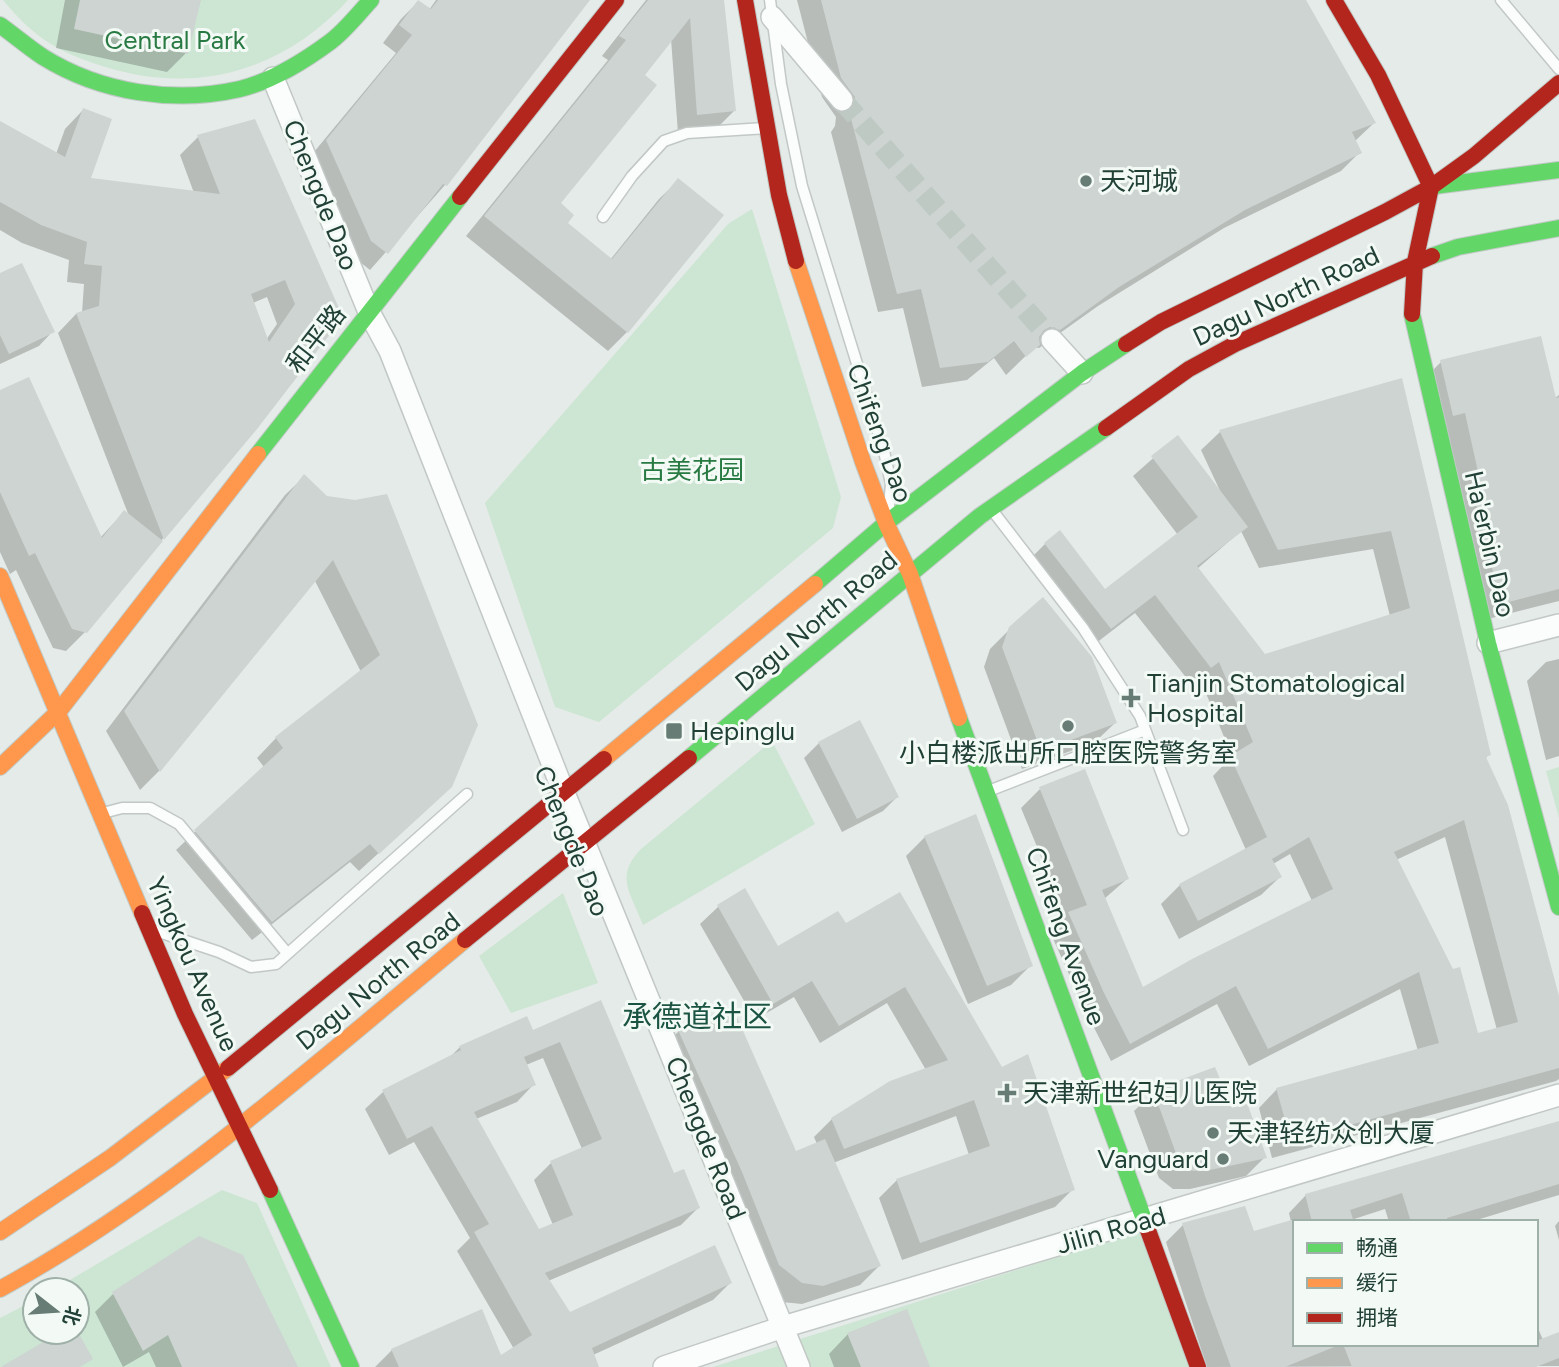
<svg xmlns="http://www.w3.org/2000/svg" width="1559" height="1367" font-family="Figtree,'Noto Sans SC',sans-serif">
<rect width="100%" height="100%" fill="#e5ebe8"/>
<path fill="#cde5d3" d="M3,0H348C285,69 199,95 109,68C82,60 55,50 33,31C22,22 12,11 3,0Z
M752,209L841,497L833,528L599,722L555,707L485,503L728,224Z
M772,741L815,824L643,925C631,893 614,877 641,849Z
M1559,767V818L1546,771Z
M563,893L598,983L511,1013L479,956Z
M222,1190L257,1203L331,1367H0V1318L35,1300V1332H77V1290H53Z
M1139,1231L1191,1367H713Z"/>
<path fill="#0003" fill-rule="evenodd" d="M65,0H199L186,53L167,72L56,48Z
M436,0H587L445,185L370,270L355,258L309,158L396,53L383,43L401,19L418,2L429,10Z
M646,0H722L734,111L715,130L678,133L671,39L643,76L558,204L565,223L610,260L659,199L679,180L627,332L608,351L466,236L608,60L602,56Z
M797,0H1304L1374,123L1355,141L1360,152L1341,171L1224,228L1098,306L1039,348L1035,347L1006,375L994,358L967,380L922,387L903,308L878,312L831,132L835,126L836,117L822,97Z
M83,110L88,180L194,193L180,155L198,137L340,315L255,428L85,632L66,651L53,648L16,570L10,574L0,552V392L100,538L124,512L129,516L58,333L76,314L82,313L84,284L67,282L69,260L22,243L0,230V123L56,154L65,129ZM267,297L277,324L266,340L253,303Z
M0,275L53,331L39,346L0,364Z
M1441,362L1554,399L1559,395V601L1484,620L1424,379Z
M1400,380L1489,754L1485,759L1559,1002V1079L1556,1081L1272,1158L1259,1108L1277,1089L1418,1051L1400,989L1249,1066L1217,1004L1111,1061L1086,1012L1050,932L1066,917L1021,808L1040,789L1127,879L1104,899L1142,990L1312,901L1290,854L1273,864L1280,877L1261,895L1179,939L1161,904L1180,885L1246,850L1213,776L1232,756L1200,679L1192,685L1135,613L1091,647L1026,563L1045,544L1105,591L1178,535L1133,476L1177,437L1221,493L1201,450L1220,432ZM1241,531L1259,568L1373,549L1390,616L1264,657L1197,569ZM1445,837L1497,1030L1477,1035L1396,860Z
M304,477L326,498L355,502L430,806L359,871L350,862L252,940L176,850L264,767L257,758L276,738L361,672L314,579L159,771L140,790L106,731L285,495Z
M1010,629L1115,723L1095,742L1022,769L984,667L990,649Z
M1559,659V756L1546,760L1527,681L1546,662Z
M859,722L897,797L883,811L842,832L804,758L819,743Z
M925,837L1030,966L1011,985L968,1004L906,856Z
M744,891L777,948L845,926L899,894L1073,1189L1055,1207L902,1260L879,1198L897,1180L969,1155L956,1116L833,1163L879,1266L860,1285L802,1304L782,1302L659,1051L679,1031L795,1153L817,1144L814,1137L832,1119L926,1070L887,1003L820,1043L794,997L755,1020L700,924L718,907Z
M600,1003L673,1175L698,1208L681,1225L548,1281L569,1314L730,1283L713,1300L593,1355L595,1367H375L392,1350L500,1358L514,1349L457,1251L470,1238L414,1142L389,1155L365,1109L383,1092L450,1057L460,1047L532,1032ZM543,1058L582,1149L551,1163L534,1180L553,1225L538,1231L476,1119L517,1102L534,1084L526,1065Z
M1214,1069L1231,1110L1265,1157L1246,1176L1190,1189H1173L1159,1178L1134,1111L1154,1092Z
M1559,1123V1195L1470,1222H1389L1385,1209L1351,1220L1352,1222H1295V1344H1536V1323L1543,1340L1559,1334V1366L1207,1367L1166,1242L1183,1225L1253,1233L1291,1222L1289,1213L1306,1195Z
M1559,1221V1240L1555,1226Z
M113,1294L296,1367H156L149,1352L123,1367L95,1312Z
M848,1334L928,1367H834L829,1354Z"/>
<path fill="#cdd4d1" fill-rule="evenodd" d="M80,0H201L188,54L74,29Z
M418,0L431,9L438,0H590L447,186L443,184L388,254L371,241L326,140L412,35L399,25Z
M648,0H724L736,111L697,115L690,18L645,75L657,85L561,203L574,215L568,223L612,259L678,178L724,215L628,333L484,216L626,40L619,36Z
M821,0H1306L1376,123L1352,132L1362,153L1245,210L1119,287L1060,330L1050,327L1044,330L1039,337L1040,345L1026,357L1014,341L988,362L940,368L921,289L897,294L849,111L854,105L855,97L841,78Z
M83,108L112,119L91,178L220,194L197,135L255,119L342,315L341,320L257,429L164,540L76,313L99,306L102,266L84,264L87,242L41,225L0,202V121L65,157ZM285,280L295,304L269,342L251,294Z
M22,263L55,332L9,354L0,335V273Z
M1541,336L1556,398L1559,397V589L1501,604L1471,483L1480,481L1465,413L1453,416L1440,360Z
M29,377L102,538L124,510L163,541L87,633L72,629L35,553L29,556L0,492V390Z
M1402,378L1491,755L1486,757L1508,805L1559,996V1068L1291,1141L1276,1088L1439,1043L1419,972L1268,1049L1236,986L1130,1044L1104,993L1068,912L1087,905L1039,787L1085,769L1129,879L1102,890L1143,987L1192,959L1333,889L1309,837L1272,859L1282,877L1198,921L1179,884L1267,837L1230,756L1253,742L1219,662L1211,668L1155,595L1111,629L1044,543L1060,530L1105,589L1198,517L1151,456L1178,435L1248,527L1197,566L1265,654L1410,608L1391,531L1278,550L1219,430ZM1464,820L1518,1022L1478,1033L1460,967L1453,969L1394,852Z
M304,474L327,496L355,500L387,494L478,725L452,787L379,854L370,844L272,922L194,830L283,748L275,737L380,655L333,560L160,772L124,711Z
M1043,597L1092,657L1117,723L1041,751L1002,647L1009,627Z
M860,720L899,797L857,819L818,742Z
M976,814L1033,966L987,986L924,836Z
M745,888L778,946L838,911L846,923L900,892L1002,1067L1028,1054L1075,1190L920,1243L896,1179L990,1146L974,1100L844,1149L831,1118L890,1081L948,1060L905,987L839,1026L812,981L773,1004L717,905Z
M601,1000L674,1173L684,1169L700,1208L545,1273L570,1312L715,1245L732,1283L592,1348L599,1367H399L391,1349L482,1309L501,1355L532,1335L474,1232L489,1224L432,1126L407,1139L382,1090L461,1050L459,1046L527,1016L533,1030ZM560,1042L602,1139L550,1161L573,1215L539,1229L474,1112L536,1085L524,1057Z
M732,1006L796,1151L825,1139L881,1266L823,1286L802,1283L779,1265L742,1172L678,1030Z
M1215,1067L1232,1108L1247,1103L1267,1158L1210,1170L1193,1171L1178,1159L1153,1090Z
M1559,1121V1184L1447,1218L1448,1222H1411L1402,1193L1350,1210L1354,1222H1312L1305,1194Z
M1245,1206L1254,1231L1295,1219V1344L1339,1345L1285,1367H1231L1205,1296L1182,1223Z
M199,1236L243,1255L298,1367H182L168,1335L143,1351L112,1292Z
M907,1309L930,1367H861L847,1333Z
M60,1332H78L93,1359L80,1367H1Z
M1559,1332V1358L1536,1367H1352L1343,1344H1536V1341Z"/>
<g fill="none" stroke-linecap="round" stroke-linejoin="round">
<path stroke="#bec9c4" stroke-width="21" stroke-dasharray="21 10" stroke-linecap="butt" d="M842,100L1052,340"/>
<g stroke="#c2c8c5" stroke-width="13">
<path id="lane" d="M770,0L781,84L802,186L884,451L891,484L889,506
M1501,0L1559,69
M603,217L632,176L664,141L687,133L766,128
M992,510L1083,628L1140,716L1183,830
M986,792L1145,730
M103,813L122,808H150L179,824L287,953
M156,931L219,952L251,967L276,964L467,794"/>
</g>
<g stroke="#c2c8c5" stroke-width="24">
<path id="street" d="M772,17L842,100
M273,78L369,312L390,351L564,793L799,1367
M1052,340L1082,373
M1488,643L1559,625
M664,1367L783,1327L1559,1095"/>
</g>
<g stroke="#c0c9c5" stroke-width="18">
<path id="fast" d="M0,25C14,35 28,47 43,57C101,93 174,104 240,89C272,81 303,62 330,42C345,31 358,14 371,0
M1434,186L1559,170
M1432,256L1458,247L1559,228
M1412,314L1488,643L1559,907
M258,454L460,197
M815,584L886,523L1082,373L1126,344
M959,718L1145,1222
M689,758L980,516L1106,428
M270,1190L351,1367"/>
</g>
<g stroke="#c0c9c5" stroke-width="18">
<path id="slow" d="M796,261L863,462L886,523L910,574L959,718
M0,576L142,913
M604,759L815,584
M0,767L59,711L258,454
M0,1232L110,1158L228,1068
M0,1289C170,1196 316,1063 465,940"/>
</g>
<g stroke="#c0c9c5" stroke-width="18">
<path id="jam" d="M745,0L779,195L796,261
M1334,0L1378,75L1431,187L1415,262L1412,314
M460,197L616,0
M1126,344L1161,322L1385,212L1431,187L1474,156L1559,83
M1106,428L1189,369L1235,344L1432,256
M142,913L185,1014L270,1190
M465,940L689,758
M228,1068L604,759
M1145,1222L1198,1367"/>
</g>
<use href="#lane" stroke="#fbfcfc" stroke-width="10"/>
<use href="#street" stroke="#fbfcfc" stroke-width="21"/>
<use href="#fast" stroke="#63d668" stroke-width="16"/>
<use href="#slow" stroke="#ff974d" stroke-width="16"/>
<use href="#jam" stroke="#b3261e" stroke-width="16"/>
</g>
<g fill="#667c74" stroke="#f3faf6" stroke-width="2.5">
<circle cx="1086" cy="181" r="7"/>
<path d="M1127.5 687.5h7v7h7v7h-7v7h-7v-7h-7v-7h7z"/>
<circle cx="1068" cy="726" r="7"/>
<rect x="665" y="722" width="18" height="18" rx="3.5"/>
<path d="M1003.5 1082.5h7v7h7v7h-7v7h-7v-7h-7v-7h7z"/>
<circle cx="1213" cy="1133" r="7"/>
<circle cx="1223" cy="1159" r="7"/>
</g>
<g text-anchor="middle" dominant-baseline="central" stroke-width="6" stroke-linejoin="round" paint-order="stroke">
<g font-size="26" fill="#287a42" stroke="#f3faf6">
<text x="175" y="40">Central Park</text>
<text x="692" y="470">古美花园</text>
</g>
<g font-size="26" fill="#214036" stroke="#f3faf6" text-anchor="start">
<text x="1100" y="181">天河城</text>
<text x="1147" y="683">Tianjin Stomatological<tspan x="1147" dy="30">Hospital</tspan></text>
<text x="690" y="731">Hepinglu</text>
<text x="1068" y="753" text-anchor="middle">小白楼派出所口腔医院警务室</text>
<text x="1023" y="1093">天津新世纪妇儿医院</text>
<text x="1227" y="1133">天津轻纺众创大厦</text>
<text x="1209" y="1159" text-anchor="end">Vanguard</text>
</g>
<g font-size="26" fill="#214036" stroke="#f3faf6">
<text transform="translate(321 195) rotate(68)">Chengde Dao</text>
<text transform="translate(1286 296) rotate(-25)">Dagu North Road</text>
<text transform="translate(316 339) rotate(-52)">和平路</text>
<text transform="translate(880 433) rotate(70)">Chifeng Dao</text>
<text transform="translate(1490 544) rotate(77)">Ha'erbin Dao</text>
<text transform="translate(816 621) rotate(-40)">Dagu North Road</text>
<text transform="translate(572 841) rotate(68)">Chengde Dao</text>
<text transform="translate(1066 936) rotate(70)">Chifeng Avenue</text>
<text transform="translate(193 964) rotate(66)">Yingkou Avenue</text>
<text transform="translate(378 981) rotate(-39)">Dagu North Road</text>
<text transform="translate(706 1138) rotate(68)">Chengde Road</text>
<text transform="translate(1111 1230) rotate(-16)">Jilin Road</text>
</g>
<g font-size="30" fill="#1b5442" stroke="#f3faf6">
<text x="697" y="1016">承德道社区</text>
</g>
</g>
<rect x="1293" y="1220" width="245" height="126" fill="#f3faf6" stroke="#9fb0a9" stroke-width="2"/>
<rect x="1307" y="1243" width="35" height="10" fill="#63d668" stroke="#9fb0a9" stroke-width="2"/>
<text x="1356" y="1255" font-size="21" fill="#214036">畅通</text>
<rect x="1307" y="1278" width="35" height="10" fill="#ff974d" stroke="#9fb0a9" stroke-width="2"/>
<text x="1356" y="1290" font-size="21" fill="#214036">缓行</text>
<rect x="1307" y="1313" width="35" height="10" fill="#b3261e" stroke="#9fb0a9" stroke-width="2"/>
<text x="1356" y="1325" font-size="21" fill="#214036">拥堵</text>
<g transform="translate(56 1311) rotate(107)"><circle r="33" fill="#f3faf6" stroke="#9fb0a9" stroke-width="2"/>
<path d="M0-5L12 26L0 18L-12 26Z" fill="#667c74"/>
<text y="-10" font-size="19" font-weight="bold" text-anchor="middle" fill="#214036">北</text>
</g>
</svg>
